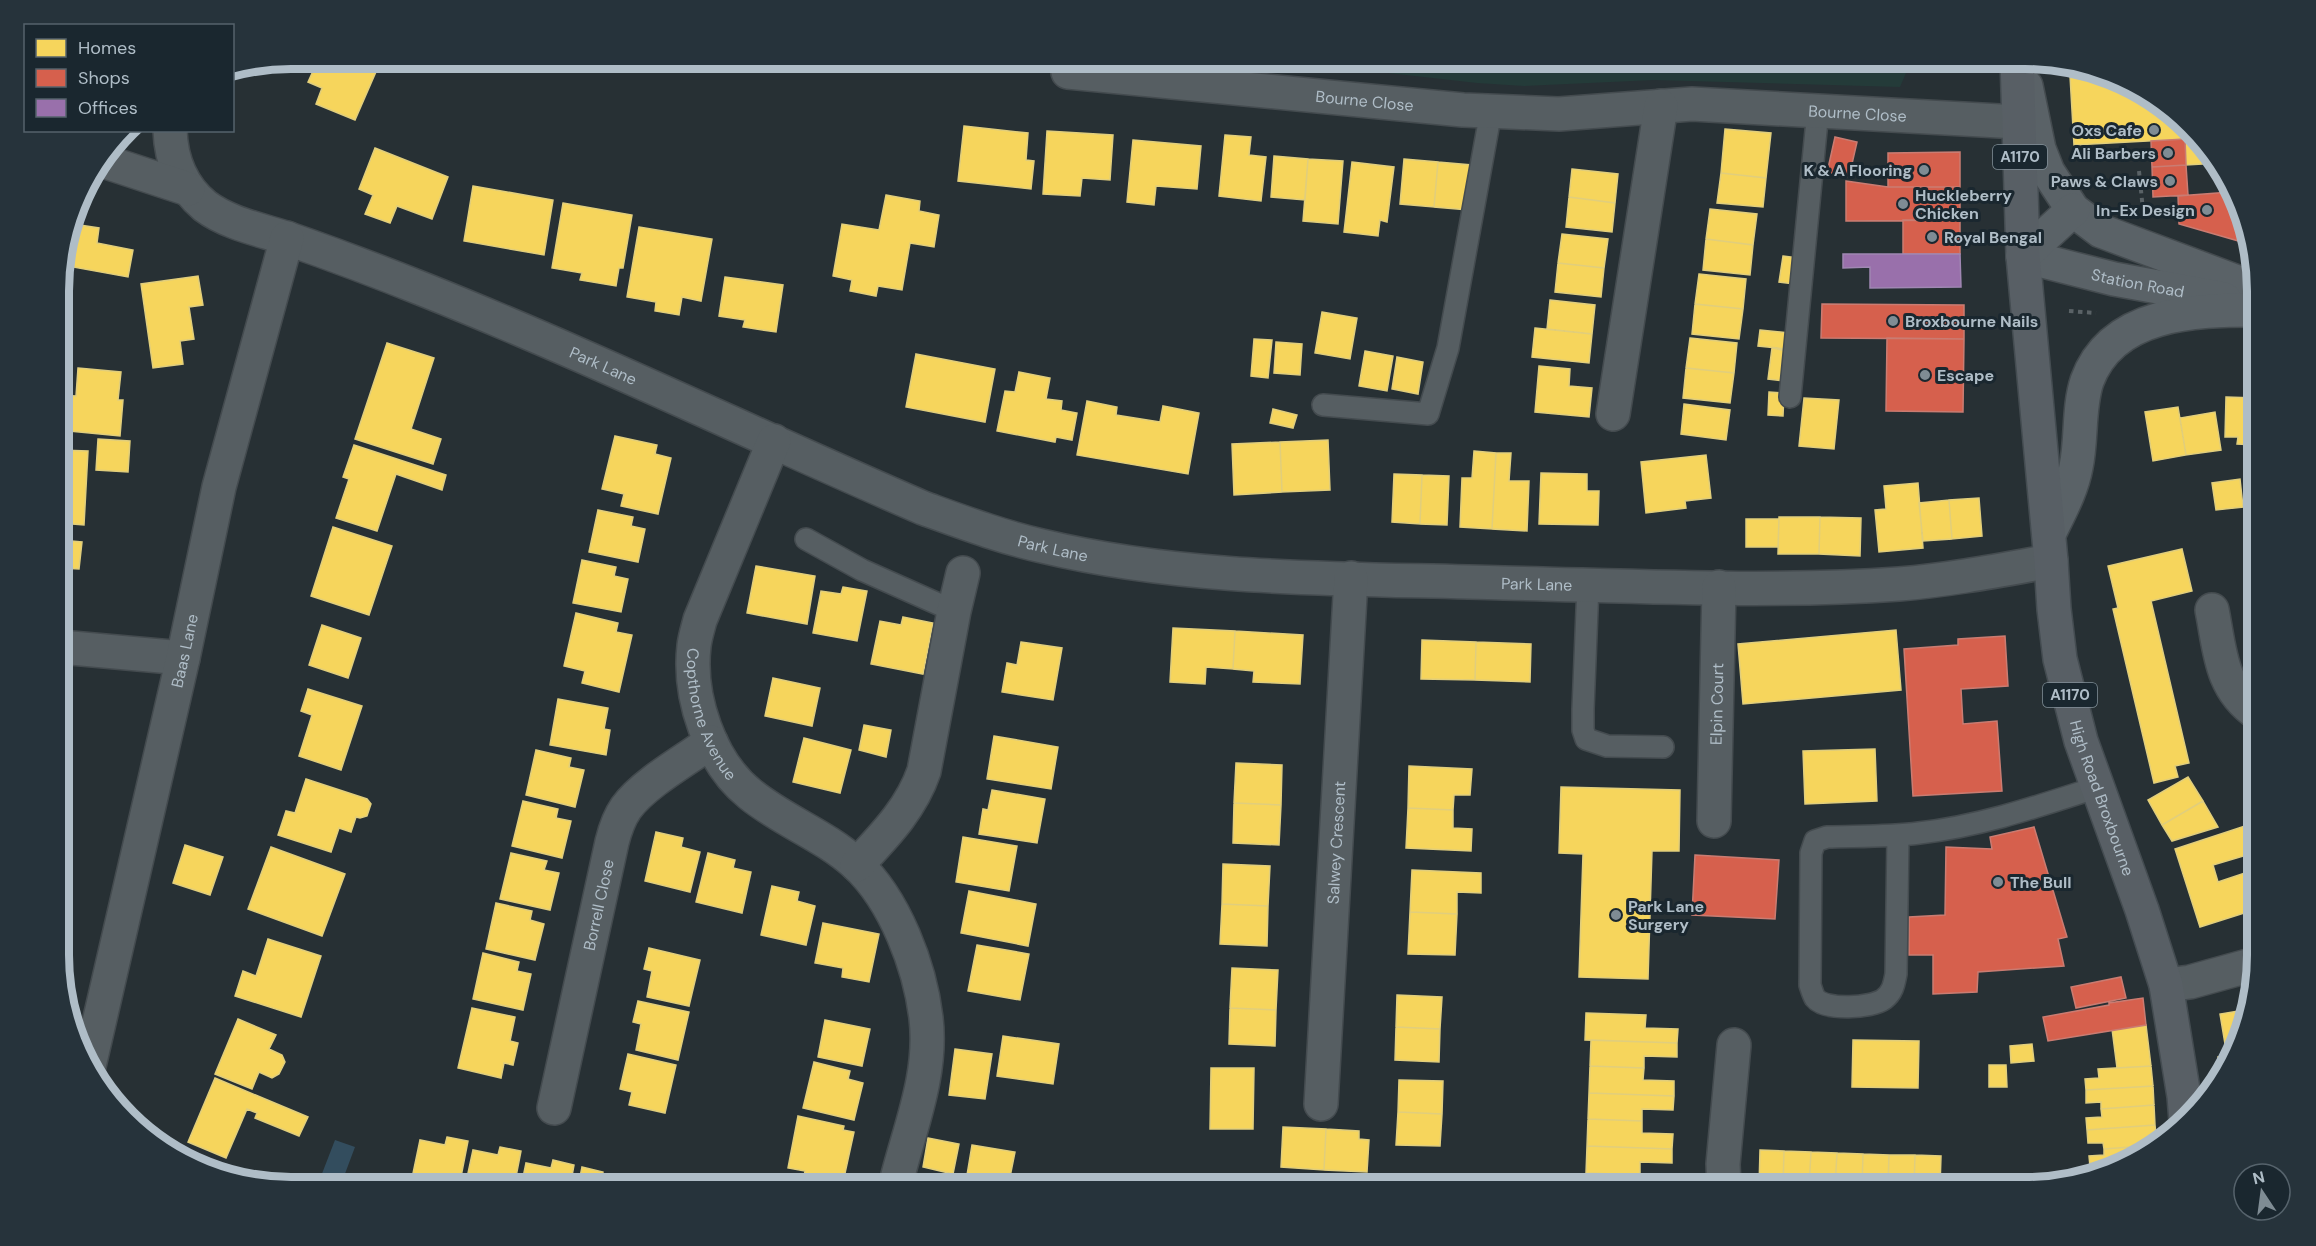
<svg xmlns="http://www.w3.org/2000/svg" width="2316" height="1246" font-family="'DM Sans',sans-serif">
<rect width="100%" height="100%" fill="#273034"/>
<path fill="#243b39" d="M1263,59L1912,58V59L1900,87L1654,80L1524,86L1477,83Z"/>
<path fill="#334d5e" d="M335,1140L355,1147L340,1187H327L318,1184Z"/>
<path fill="#f6d55c" stroke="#e1ce7c" stroke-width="1.5" d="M319,58H382L355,120L316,104L322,88L308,82Z
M2094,75L2128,83L2179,116L2219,163L2186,165L2185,139L2074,145L2070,76Z
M964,126L1028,133L1026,160L1034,161L1031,189L958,181Z
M1725,129L1771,133L1766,178L1721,173Z
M1047,131L1113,135L1110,180L1082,178L1080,196L1043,194Z
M1225,135L1251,137L1249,155L1266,157L1261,201L1219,196Z
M1133,140L1201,146L1197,189L1156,186L1154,205L1127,202Z
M375,148L448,177L432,219L397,206L390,223L365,214L373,195L359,189Z
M1274,156L1308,159L1305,200L1271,197Z
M1308,159L1343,161L1338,224L1303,221Z
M1404,159L1438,162L1434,207L1400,204Z
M1352,162L1394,167L1387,222L1380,220L1378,236L1344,232Z
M1438,162L1472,165L1468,210L1434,207Z
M1572,169L1618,174L1615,203L1569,197Z
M1721,173L1766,178L1763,207L1717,203Z
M473,186L553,200L544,255L464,241Z
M886,195L920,201L919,211L939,215L934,247L910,243L902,290L878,286L876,296L850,291L852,280L833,276L842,224L879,230Z
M1569,197L1615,203L1612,232L1566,227Z
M563,203L632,215L623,268H619L616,286L580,280L582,273L552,268Z
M1710,209L1757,214L1753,245L1706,239Z
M73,224L99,228L97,243L133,250L128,277L62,265Z
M639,227L712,239L701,301L682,297L679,315L655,311L656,302L627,297Z
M1562,234L1608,239L1604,268L1558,263Z
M1706,239L1753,245L1750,275L1703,270Z
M1783,256L1798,258L1794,284L1779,282Z
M1558,263L1604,268L1601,297L1555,292Z
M1699,274L1746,279L1743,309L1695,304Z
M198,276L203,305L189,307L194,339L180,341L183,364L153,368L141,284Z
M725,277L783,285L776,332L743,327L745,320L719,316Z
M1550,300L1595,305L1592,334L1547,329Z
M1695,304L1743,309L1739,339L1692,334Z
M1322,312L1357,318L1350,359L1315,353Z
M1535,328L1592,334L1589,363L1532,357Z
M1760,330L1789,333L1786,349L1758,346Z
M1690,338L1737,343L1734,373L1686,368Z
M1254,339L1272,340L1268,378L1251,376Z
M1276,342L1302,344L1300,375L1274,373Z
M387,343L434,358L411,429L441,439L433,464L355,439Z
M1772,348L1788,351L1784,381L1768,379Z
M1365,351L1393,356L1387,391L1359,386Z
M916,354L995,369L985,422L906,407Z
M1397,357L1423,362L1418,394L1392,389Z
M1539,366L1570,369L1569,386L1592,388L1589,417L1535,412Z
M78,368L121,372L118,400H123L120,436L59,430V395L76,396Z
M1686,368L1734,373L1730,403L1683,398Z
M1019,372L1050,378L1046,399L1062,401L1061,410L1077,413L1072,440L1056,437L1055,442L997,431L1005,391L1015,392Z
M1769,392L1784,393L1783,416L1768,415Z
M2226,397L2256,398V445L2237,444L2238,437H2225Z
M1804,398L1839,400L1834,449L1799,446Z
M1087,401L1117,407L1116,415L1160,422L1163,406L1199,413L1188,474L1077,455Z
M1684,404L1730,410L1726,440L1681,434Z
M2178,407L2186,455L2153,461L2145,412Z
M1273,409L1297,415L1293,428L1270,423Z
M2215,412L2221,450L2186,455L2180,418Z
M615,436L657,445L655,454L671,458L658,514L621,506L624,494L602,489Z
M98,439L130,441L128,472L96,470Z
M1328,440L1330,490L1282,492L1280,442Z
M1280,442L1282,492L1234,495L1232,444Z
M354,445L446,475L442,490L396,474L377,531L336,518L349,479L343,477Z
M59,450L88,451L84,525L60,523Z
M1474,451L1496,453L1492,529L1460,527L1462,478H1472Z
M1496,453H1511L1509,481H1529L1527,531L1492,529Z
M1706,455L1711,498L1685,501L1686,508L1646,513L1641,462Z
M1541,473L1587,474V491H1599L1598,525L1539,524Z
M1394,474L1422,475L1420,524L1392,522Z
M1422,475L1449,476L1447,525L1420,524Z
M2240,479L2243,507L2216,510L2212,483Z
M1918,483L1923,548L1879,552L1875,510L1886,509L1884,486Z
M1979,498L1982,536L1952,539L1949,500Z
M1949,500L1952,539L1923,541L1919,503Z
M598,510L633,517L631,526L645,529L638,562L589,552Z
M1779,517H1820L1819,554H1778Z
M1820,517L1861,518L1860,556L1819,554Z
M1746,519H1779L1778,547H1746Z
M333,527L392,546L369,615L311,596Z
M60,540L82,542L79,569L62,568L60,582Z
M2182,549L2192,591L2151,601L2189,763L2175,766L2178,777L2154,783L2113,609L2118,608L2108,566Z
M582,560L616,567L614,576L628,579L621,612L573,603Z
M756,566L815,576L807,624L747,613Z
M843,587L867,591L857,641L813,633L821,591L841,594Z
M576,613L618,623L616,632L632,635L619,692L582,683L585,671L564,666Z
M903,617L933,623L923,674L871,664L880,621L901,625Z
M322,625L361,638L348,678L309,665Z
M1173,628L1235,631L1233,669L1206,667L1205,684L1170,682Z
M1896,630L1901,690L1743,704L1738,644Z
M1235,631L1303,635L1300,684L1253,682L1254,671L1233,669Z
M1422,640L1476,642L1475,680L1421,679Z
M1021,642L1062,648L1053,700L1002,692L1007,663L1017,665Z
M1476,642L1531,644L1530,682L1475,680Z
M773,678L820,688L812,726L765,716Z
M308,689L362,706L341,770L299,756L312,715L301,711Z
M558,699L608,708L604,729L610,730L606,755L550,745Z
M864,725L891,730L886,757L859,750Z
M60,733L67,734L65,761L60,760Z
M994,736L1058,747L1051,789L987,779Z
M804,738L851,750L840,793L793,782Z
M1875,749L1877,801L1805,804L1803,751Z
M536,750L571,758L569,767L584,770L575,807L526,795Z
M1236,763L1282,765L1281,805L1234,803Z
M1409,766L1472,769L1470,795H1454L1453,810L1408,808Z
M60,768L72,769L65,834L60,833Z
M2188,777L2203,801L2162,825L2148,800Z
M306,779L367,799L371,804L367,816L360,818L356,817L351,832L339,828L331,852L278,835L286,811L295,813Z
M1561,787L1680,790L1679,851H1652L1648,979L1579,977L1583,854L1559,853Z
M992,790L1045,799L1037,843L979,834L983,809L988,810Z
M523,801L558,809L556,818L571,821L562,858L512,846Z
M2203,801L2218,827L2172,841L2162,825Z
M1234,803L1281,805L1279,845L1233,843Z
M1408,808L1453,810V828L1472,829L1471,851L1406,848Z
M2257,822V852L2213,865L2218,882L2248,872L2257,901V909L2200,927L2175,849Z
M656,832L683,838L681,847L700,852L690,892L645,881Z
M963,837L1017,846L1009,891L956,882Z
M185,845L223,857L210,895L173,883Z
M271,847L345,874L322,936L248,909Z
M511,853L547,861L544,870L559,873L550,910L500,899Z
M708,853L735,860L733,868L751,872L742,913L696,902Z
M1223,864L1270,866L1268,906L1222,904Z
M1412,870L1481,873V893L1457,892V914L1410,912Z
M772,886L799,892L797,901L815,906L806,945L761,935Z
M969,891L1036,904L1028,946L961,933Z
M496,903L532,911L530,920L544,924L535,960L486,949Z
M1222,904L1268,906L1267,946L1220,944Z
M1410,912L1457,914L1455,955L1408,954Z
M823,923L879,934L869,982L842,977L843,968L815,963Z
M268,939L321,956L301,1017L235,996L243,971L256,976Z
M977,945L1029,954L1020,1000L968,991Z
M649,948L700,960L689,1006L647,997L652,971L644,969Z
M483,953L519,962L517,971L531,974L523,1010L473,999Z
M1232,968L1278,970L1276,1010L1230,1008Z
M1397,995L1442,997L1440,1029L1396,1027Z
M638,1001L689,1012L678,1060L636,1050L641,1024L633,1022Z
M472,1008L515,1017L510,1041L518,1043L513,1065L504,1063L501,1078L458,1068Z
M1230,1008L1276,1010L1275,1046L1229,1044Z
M2245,1010L2233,1058L2221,1076L2218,1057L2227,1056L2220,1014Z
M1586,1013L1646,1015L1645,1028L1678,1029L1677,1043L1585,1040Z
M238,1019L276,1035L269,1049L282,1055L285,1062L279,1074L272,1078L259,1072L252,1089L215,1074Z
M825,1020L870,1029L862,1066L818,1057Z
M2146,1025L2151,1066L2117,1068L2112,1029Z
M1396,1027L1440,1029L1439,1062L1395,1060Z
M1003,1036L1059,1044L1053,1084L997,1076Z
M1591,1040L1677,1043V1057L1644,1056V1068L1590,1066Z
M1853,1040L1919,1041L1918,1088L1852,1087Z
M2032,1044L2034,1061L2011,1063L2010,1046Z
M955,1049L992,1054L985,1099L949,1095Z
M628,1054L676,1065L665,1113L629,1105L632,1092L620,1089Z
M814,1062L850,1071L848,1079L863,1083L854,1120L803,1108Z
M1989,1065H2006L2007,1087H1989Z
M1590,1066L1644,1068L1643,1080L1674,1081V1096L1589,1093Z
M2151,1066L2153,1086L2086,1090L2085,1079L2099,1078L2098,1069Z
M1211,1068H1254L1253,1129H1210Z
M215,1078L308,1117L299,1136L255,1118L257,1113L247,1109L226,1158L188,1142Z
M1399,1080L1443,1081L1442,1114L1398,1112Z
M2153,1086L2154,1105L2101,1109V1102L2086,1103V1090Z
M1589,1093L1674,1096L1673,1110L1642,1109V1121L1588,1119Z
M2154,1105L2155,1125L2087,1130L2086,1118L2102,1117L2101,1109Z
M1398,1112L1442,1114L1440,1146L1396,1145Z
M798,1116L844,1126L843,1130L854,1132L842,1187H830L803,1182L805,1171L788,1168Z
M1588,1119L1642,1121V1133L1673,1134L1672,1149L1587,1146Z
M2155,1125L2157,1145L2104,1149L2103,1143H2088L2087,1130Z
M1283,1127L1326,1129L1324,1170L1281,1167Z
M1326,1129L1359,1131V1139L1369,1140L1367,1172L1324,1170Z
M447,1137L468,1141L459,1187H432L411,1183L420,1140L445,1145Z
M928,1138L959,1144L953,1174L923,1167Z
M174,1142L223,1169L221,1171L188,1163L170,1149Z
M972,1145L1015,1152L1008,1187H965Z
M2157,1145L2154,1149L2100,1175L2091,1177L2089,1156L2104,1155V1149Z
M1587,1146L1672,1149V1163L1640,1162V1175L1586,1173Z
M500,1147L521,1151L514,1187H465L473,1150L498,1155Z
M1760,1150L1784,1151L1783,1187H1759Z
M1784,1151L1811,1152L1809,1187H1783Z
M1811,1152L1837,1153L1835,1187H1809Z
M1837,1153L1863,1154L1862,1187H1835Z
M1863,1154L1889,1155L1888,1187H1862Z
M1889,1155H1915L1914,1187H1888Z
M1915,1155L1941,1156L1940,1187H1914Z
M553,1160L574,1165L570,1187H521L526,1163L551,1168Z
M582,1167L603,1172L602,1180L627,1186V1187H578Z
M1586,1173L1640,1175V1185L1671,1187H1586Z
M635,1177L658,1181L657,1187H633Z
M1952,1179L1979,1180V1187H1951Z
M1979,1180L2006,1181V1187H1979Z"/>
<path fill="#d6604d" stroke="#ca7c72" stroke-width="1.5" d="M1835,137L1857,142L1849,177L1827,173Z
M2185,139L2186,165L2152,167L2151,141Z
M1960,152V187H1888V153Z
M2186,165L2188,195L2153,197L2152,167Z
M1846,181L1888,187H1960V220L1846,221Z
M2230,192L2249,244L2179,224L2178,196Z
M1903,220H1960V254H1903Z
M1822,304L1964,305V339L1821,338Z
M1887,338L1964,339L1963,412L1886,411Z
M2005,636L2008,686L1961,689L1963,724L1997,721L2002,791L1913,796L1904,649L1958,645V639Z
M2034,827L2067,937L2058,939L2064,966L1978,972L1977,992L1933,994V955H1909V917L1945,915L1946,847L1992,849L1990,837Z
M1695,855L1779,860L1775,919L1692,915Z
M2121,977L2126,998L2076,1008L2071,987Z
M2143,998L2146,1025L2048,1041L2043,1017L2109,1005V1003Z"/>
<path fill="#9970ab" stroke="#a087b3" stroke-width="1.5" d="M1843,254H1960L1961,287L1870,288V267L1843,268Z"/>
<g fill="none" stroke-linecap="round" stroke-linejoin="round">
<g stroke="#444b4f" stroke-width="24">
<path id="lane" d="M1790,397L1818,110
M1323,405L1428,414L1448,348L1491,111
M806,539L862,570L954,611
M1588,585L1583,709V730L1586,739L1607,746L1663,747
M1898,835L1896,974C1894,984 1893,992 1884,999C1872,1008 1825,1011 1815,998C1813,995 1811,988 1810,985L1811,853L1815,841L1827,837C1857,836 1889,837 1919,833C1981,826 2039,806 2098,787"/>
</g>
<g stroke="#444b4f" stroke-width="36">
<g id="street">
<path id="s1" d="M1068,72L1463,110L1559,114L1692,104L2018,122"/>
<path id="s2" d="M170,130C171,160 182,187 205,206C229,224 262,230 289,239C335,255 380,272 425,290C593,357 756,436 923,508C962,522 1002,537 1042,546C1192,582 1351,578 1504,583C1635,586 1767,593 1899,584C1950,580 2001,570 2051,561"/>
<path d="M103,161L188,189"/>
<path d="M1613,414L1661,106"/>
<path id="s3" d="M774,441L700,620C698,628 695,637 694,646C688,697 710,762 750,794C783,821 824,835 856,864C895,900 920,967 926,1018C933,1076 908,1132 895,1187"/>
<path d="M2212,610C2220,650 2220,688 2257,713"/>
<path d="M60,647L183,658"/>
<path id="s4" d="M1714,821L1719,587"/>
<path d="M857,865C884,836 911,809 924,771L954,611L963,573"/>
<path d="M2166,985L2190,982L2255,964"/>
<path id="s5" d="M89,1066L183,658L219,487L287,238"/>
<path id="s6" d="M1321,1104L1351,578"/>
<path id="s7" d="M554,1108L612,842C615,830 619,818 626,808C643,784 687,759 711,742"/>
<path d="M1724,1187L1723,1164L1734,1045"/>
</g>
</g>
<g stroke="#444b4f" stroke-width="36">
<g id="secondary">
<path d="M2026,86L2039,149L2048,172L2073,210L2101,231L2256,289"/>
<path id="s8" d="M2023,256L2114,279L2224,299"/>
<path d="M2023,256L2073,210"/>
<path d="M2049,534C2059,513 2072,490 2076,467C2082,439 2078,408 2087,381C2112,312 2195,310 2256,310"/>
</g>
</g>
<g stroke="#444c51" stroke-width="36">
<g id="primary">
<path id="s9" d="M2017,58L2023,256L2051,561L2054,609L2060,659L2081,741L2142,910L2166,985L2184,1096L2186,1121"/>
</g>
</g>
<path stroke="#5a6266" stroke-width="4" stroke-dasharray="4.5 4.5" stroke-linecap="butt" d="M2139,171L2143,210
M2069,311L2096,313"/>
<use href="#lane" stroke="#565e62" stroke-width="21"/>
<use href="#street" stroke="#565e62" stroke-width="33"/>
<use href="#secondary" stroke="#5a6267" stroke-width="33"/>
<use href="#primary" stroke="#585f65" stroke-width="33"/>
</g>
<g fill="#7f8c94" stroke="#1a272f" stroke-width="2">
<circle cx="2154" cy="130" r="6"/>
<circle cx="2168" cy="153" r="6"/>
<circle cx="1924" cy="170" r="6"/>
<circle cx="2170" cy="181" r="6"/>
<circle cx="1903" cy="204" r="6"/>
<circle cx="2207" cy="210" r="6"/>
<circle cx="1932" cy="237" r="6"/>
<circle cx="1893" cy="321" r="6"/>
<circle cx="1925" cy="375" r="6"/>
<circle cx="1998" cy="882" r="6"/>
<circle cx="1616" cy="915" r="6"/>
</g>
<g text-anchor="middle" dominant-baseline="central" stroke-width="6" stroke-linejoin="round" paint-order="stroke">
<g fill="#1a272f" stroke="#829099" stroke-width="1.5">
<rect x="1993" y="145" width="54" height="24" rx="4.5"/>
<rect x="2043" y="683" width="54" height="24" rx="4.5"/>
</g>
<g font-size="15" font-weight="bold" fill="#afbdc7">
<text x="2020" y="157">A1170</text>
<text x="2070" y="695">A1170</text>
</g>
<g font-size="16" fill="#afbdc7" stroke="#1a272f">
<text stroke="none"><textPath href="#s1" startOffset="298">Bourne Close</textPath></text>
<text stroke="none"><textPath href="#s1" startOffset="792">Bourne Close</textPath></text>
<text stroke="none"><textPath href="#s8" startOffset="118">Station Road</textPath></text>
<text stroke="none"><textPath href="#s2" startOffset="516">Park Lane</textPath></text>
<text stroke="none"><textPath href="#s2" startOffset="1002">Park Lane</textPath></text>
<text stroke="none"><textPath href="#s2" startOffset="1488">Park Lane</textPath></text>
<text stroke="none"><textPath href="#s5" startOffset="426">Baas Lane</textPath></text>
<text stroke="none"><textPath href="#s4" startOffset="117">Elpin Court</textPath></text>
<text stroke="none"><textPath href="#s3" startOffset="292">Copthorne Avenue</textPath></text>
<text stroke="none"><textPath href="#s9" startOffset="748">High Road Broxbourne</textPath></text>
<text stroke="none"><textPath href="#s6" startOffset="262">Salwey Crescent</textPath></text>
<text stroke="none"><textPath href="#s7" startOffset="208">Borrell Close</textPath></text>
</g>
<g font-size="16" font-weight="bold" fill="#afbdc7" stroke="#1a272f" text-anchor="start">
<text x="2142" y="130" text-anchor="end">Oxs Cafe</text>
<text x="2156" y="153" text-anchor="end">Ali Barbers</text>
<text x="1912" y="170" text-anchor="end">K &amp; A Flooring</text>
<text x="2158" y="181" text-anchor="end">Paws &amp; Claws</text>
<text x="1915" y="195">Huckleberry<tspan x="1915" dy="18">Chicken</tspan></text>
<text x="2195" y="210" text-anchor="end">In-Ex Design</text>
<text x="1944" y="237">Royal Bengal</text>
<text x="1905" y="321">Broxbourne Nails</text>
<text x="1937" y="375">Escape</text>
<text x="2010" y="882">The Bull</text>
<text x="1628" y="906">Park Lane<tspan x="1628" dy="18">Surgery</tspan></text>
</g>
</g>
<path d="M0 0H2316V1246H0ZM291 69H2025A222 222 0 0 1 2247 291V955A222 222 0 0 1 2025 1177H291A222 222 0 0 1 69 955V291A222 222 0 0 1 291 69Z" fill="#26333b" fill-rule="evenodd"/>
<path fill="none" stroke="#afbdc7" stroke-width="8" d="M291 69H2025A222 222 0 0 1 2247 291V955A222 222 0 0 1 2025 1177H291A222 222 0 0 1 69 955V291A222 222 0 0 1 291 69Z"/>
<rect x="24" y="24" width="210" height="108" fill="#1a272f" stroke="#56636c" stroke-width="1.5"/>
<rect x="36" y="39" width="30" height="18" fill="#f6d55c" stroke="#56636c" stroke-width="1.5"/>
<text x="78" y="54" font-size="18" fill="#afbdc7">Homes</text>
<rect x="36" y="69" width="30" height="18" fill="#d6604d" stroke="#56636c" stroke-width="1.5"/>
<text x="78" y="84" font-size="18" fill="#afbdc7">Shops</text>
<rect x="36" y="99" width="30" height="18" fill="#9970ab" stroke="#56636c" stroke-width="1.5"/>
<text x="78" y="114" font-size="18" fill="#afbdc7">Offices</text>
<g transform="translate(2262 1192) rotate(347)"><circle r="28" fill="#1a272f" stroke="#56636c" stroke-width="1.5"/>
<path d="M0-4.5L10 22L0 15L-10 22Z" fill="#7f8c94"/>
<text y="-9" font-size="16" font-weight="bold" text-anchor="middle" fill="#afbdc7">N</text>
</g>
</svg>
